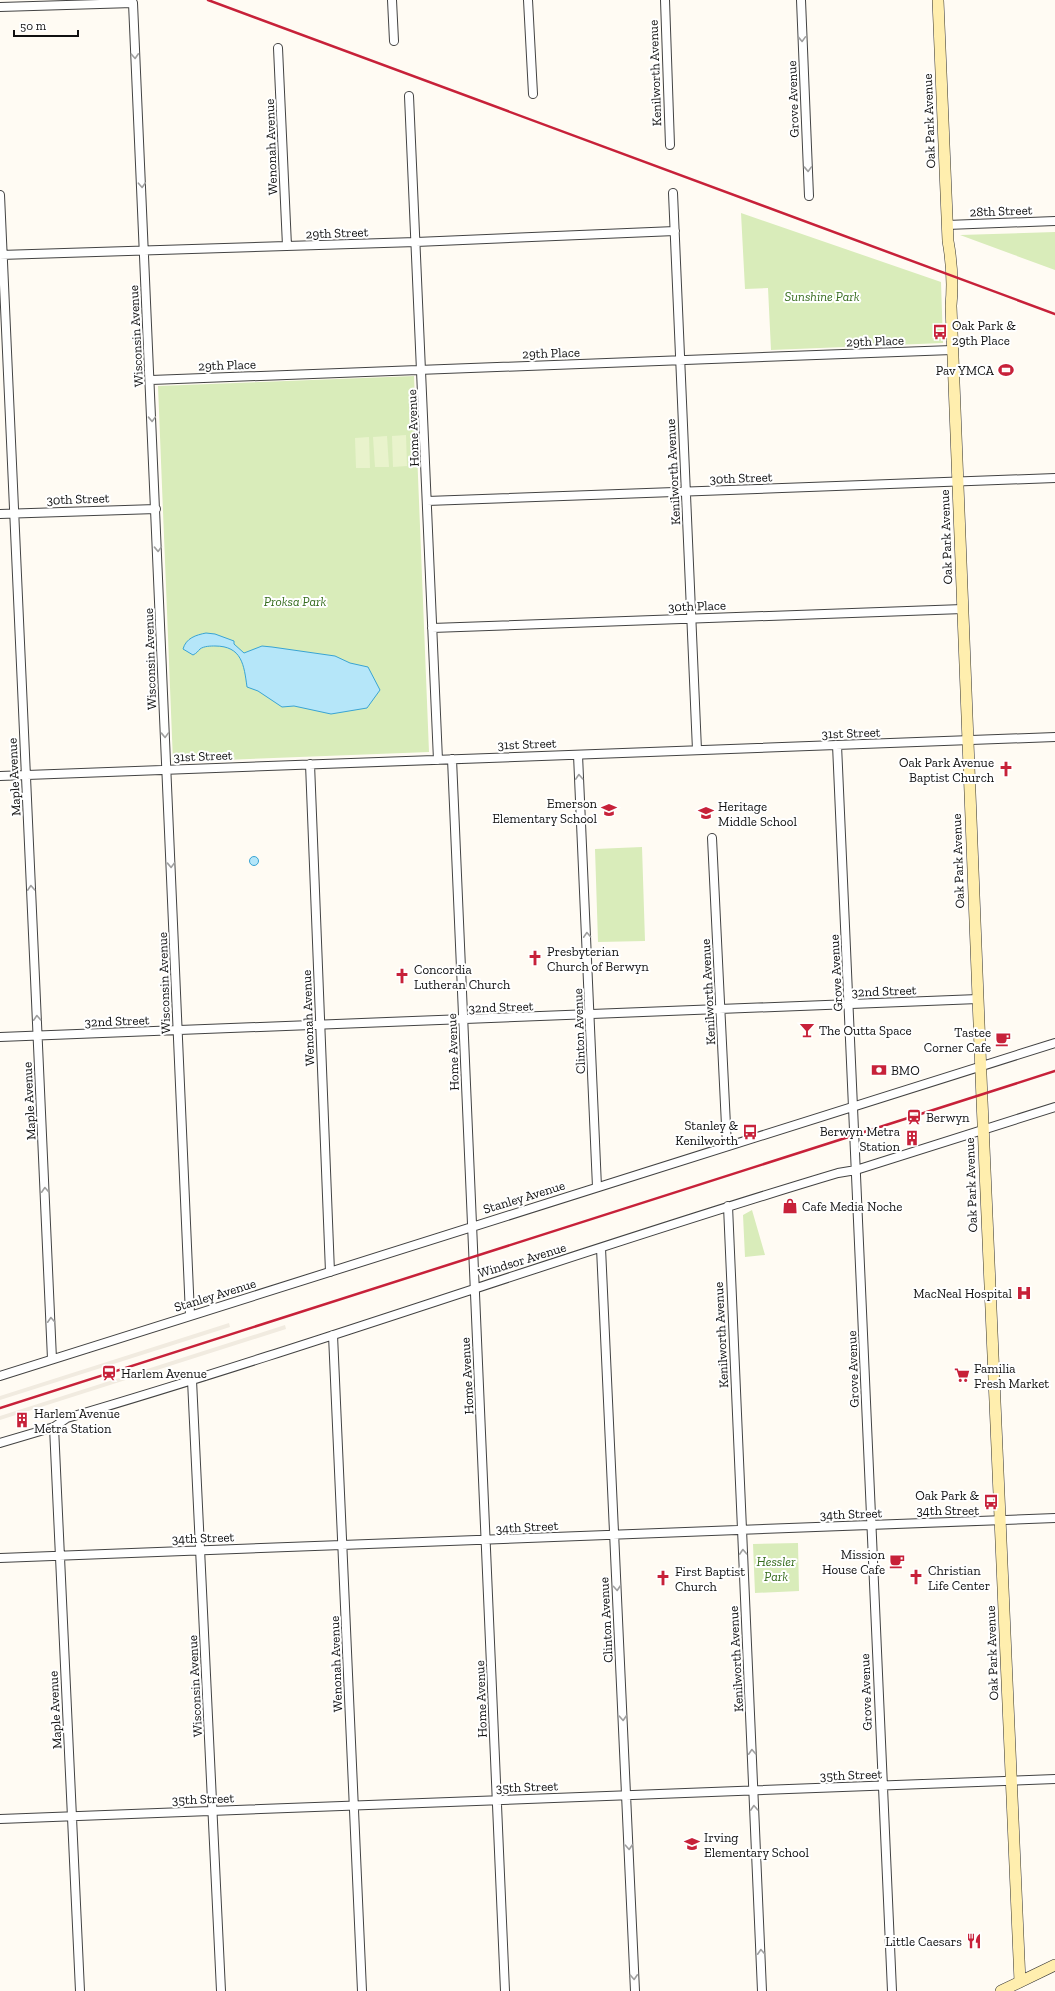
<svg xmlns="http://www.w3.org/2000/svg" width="1055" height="1991" font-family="'Zilla Slab',serif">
<rect width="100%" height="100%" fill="#fffbf3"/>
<path fill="#d9ecba" d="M741,213L941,282L943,343L771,350L768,288L745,289Z
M1055,232V270L960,235Z
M414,376L429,752L173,762L158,386Z
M642,847L645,941L598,942L595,849Z
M752,1210L765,1255L745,1257L743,1215Z
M798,1543L799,1591L755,1593L753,1544Z"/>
<path fill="#e9f3cc" d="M406,435L407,466L393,467L392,436Z
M387,436L389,467H375L373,437Z
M369,437L370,468H356L355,438Z"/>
<path fill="#f1ebe0" d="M229,1323L230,1327L0,1400V1396Z
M285,1325L286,1329L0,1420V1416Z"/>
<path fill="#b5e6f9" stroke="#39a4d3" d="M206,633L215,634L234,641V644L244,653L262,646L272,647L335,656L350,663L368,667L380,690L367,708L331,714L294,706L282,707L258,691L247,687C244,665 242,646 215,646C211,646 204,646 200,649C198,651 197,653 193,655L183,649C186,638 196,635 206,633Z
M249.5 861a4.5 4.5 0 1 1 9 0a4.5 4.5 0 1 1-9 0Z"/>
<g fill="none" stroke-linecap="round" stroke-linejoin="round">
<g stroke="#434343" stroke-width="10">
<path id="street" d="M392,0L394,41
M528,0L533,94
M665,0L670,145
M801,0L809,196
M0,7L133,3L190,1315
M278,48L287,246
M409,96L438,760
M673,193L697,750
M0,195L52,1359
M947,225L1055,221
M0,255L416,242L675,231
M151,380L952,350
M427,501L1055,478
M0,514L156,509
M432,628L963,609
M837,745L892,1991
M578,755L597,1187
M452,759L505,1991
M310,764L330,1272
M0,776L1055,737
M712,838L727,1146
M0,1037L978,999
M728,1206L762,1991
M601,1248L635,1991
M333,1335L362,1991
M0,1376L1055,1043
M192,1380L221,1991
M54,1427L80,1991
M0,1443L54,1427L67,1418C326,1342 580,1250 838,1173L856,1170L1055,1107
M0,1558L1055,1518
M0,1819L1055,1779"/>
</g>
<g stroke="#323232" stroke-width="12">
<path id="secondary" d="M938,0L948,241C952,263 953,284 951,306L982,1100L1020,1982
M1001,1991L1055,1965"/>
</g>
<use href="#street" stroke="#fff" stroke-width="8"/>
<use href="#secondary" stroke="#ffeeae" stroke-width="11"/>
<path stroke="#c72139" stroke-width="2.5" d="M208,0L1055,314
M0,1408L1055,1071"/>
</g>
<defs><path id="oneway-chevron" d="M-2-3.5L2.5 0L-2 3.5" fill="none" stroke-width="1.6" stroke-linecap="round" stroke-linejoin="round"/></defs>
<g stroke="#9f9f9f">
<use href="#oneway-chevron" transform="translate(802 39) rotate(88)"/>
<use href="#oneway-chevron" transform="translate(135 56) rotate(87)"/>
<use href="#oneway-chevron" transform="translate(808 169) rotate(88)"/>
<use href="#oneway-chevron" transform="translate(142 185) rotate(87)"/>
<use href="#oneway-chevron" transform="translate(152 419) rotate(88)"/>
<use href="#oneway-chevron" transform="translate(158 549) rotate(88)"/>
<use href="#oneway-chevron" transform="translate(165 735) rotate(88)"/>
<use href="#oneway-chevron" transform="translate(579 777) rotate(-93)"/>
<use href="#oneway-chevron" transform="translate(171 865) rotate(88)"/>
<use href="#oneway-chevron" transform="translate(31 888) rotate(-93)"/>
<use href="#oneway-chevron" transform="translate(587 935) rotate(-93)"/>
<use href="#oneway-chevron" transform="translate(37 1018) rotate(-93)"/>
<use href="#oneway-chevron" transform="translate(45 1190) rotate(-93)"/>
<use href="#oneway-chevron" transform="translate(51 1320) rotate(-93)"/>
<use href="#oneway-chevron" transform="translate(743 1552) rotate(-93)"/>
<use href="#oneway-chevron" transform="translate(617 1588) rotate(86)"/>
<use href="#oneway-chevron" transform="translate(623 1718) rotate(87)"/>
<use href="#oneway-chevron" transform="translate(752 1752) rotate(-93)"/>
<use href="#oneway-chevron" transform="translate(754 1808) rotate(-93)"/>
<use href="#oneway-chevron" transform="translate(629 1847) rotate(87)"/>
<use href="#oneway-chevron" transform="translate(761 1952) rotate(-93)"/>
<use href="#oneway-chevron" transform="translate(634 1977) rotate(87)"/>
</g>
<defs>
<g id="bus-bare" transform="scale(1.2)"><path d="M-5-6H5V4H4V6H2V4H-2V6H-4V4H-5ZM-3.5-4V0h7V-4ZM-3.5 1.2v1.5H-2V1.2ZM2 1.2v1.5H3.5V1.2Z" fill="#c72139" stroke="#fff" stroke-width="2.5" paint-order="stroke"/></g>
<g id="stadium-bare" transform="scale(1.2)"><path d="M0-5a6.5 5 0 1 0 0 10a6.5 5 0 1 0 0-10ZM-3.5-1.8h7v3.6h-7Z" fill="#c72139" stroke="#fff" stroke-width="2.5" paint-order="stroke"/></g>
<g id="church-bare" transform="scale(1.2)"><path d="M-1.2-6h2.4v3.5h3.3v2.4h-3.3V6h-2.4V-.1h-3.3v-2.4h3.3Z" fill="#c72139" stroke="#fff" stroke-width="2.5" paint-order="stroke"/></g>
<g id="school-bare" transform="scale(1.2)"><path d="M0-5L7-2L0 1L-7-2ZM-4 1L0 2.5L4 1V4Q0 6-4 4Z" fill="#c72139" stroke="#fff" stroke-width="2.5" paint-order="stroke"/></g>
<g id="bar-bare" transform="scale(1.2)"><path d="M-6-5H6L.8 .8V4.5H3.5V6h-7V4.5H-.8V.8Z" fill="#c72139" stroke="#fff" stroke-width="2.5" paint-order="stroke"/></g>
<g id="cafe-bare" transform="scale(1.2)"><path d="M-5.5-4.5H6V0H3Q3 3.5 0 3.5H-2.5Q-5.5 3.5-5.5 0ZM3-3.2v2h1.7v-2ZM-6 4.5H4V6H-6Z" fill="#c72139" stroke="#fff" stroke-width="2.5" paint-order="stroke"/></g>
<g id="bank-bare" transform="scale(1.2)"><path d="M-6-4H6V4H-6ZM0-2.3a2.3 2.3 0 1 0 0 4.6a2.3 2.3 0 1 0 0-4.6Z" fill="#c72139" stroke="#fff" stroke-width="2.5" paint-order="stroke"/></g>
<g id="station-bare" transform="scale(1.2)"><path d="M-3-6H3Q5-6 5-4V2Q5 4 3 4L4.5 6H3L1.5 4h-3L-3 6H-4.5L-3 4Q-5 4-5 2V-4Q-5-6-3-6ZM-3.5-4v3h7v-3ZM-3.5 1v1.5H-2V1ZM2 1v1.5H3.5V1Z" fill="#c72139" stroke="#fff" stroke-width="2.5" paint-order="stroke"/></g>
<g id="building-bare" transform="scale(1.2)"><path d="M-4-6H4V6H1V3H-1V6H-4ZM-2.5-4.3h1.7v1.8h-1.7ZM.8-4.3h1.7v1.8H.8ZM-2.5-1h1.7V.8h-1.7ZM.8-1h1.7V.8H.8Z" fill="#c72139" stroke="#fff" stroke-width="2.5" paint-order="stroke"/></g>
<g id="shop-bare" transform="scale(1.2)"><path d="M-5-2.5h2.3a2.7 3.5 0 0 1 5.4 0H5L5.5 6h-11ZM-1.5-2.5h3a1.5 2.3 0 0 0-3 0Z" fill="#c72139" stroke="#fff" stroke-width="2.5" paint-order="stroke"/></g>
<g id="hospital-bare" transform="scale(1.2)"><path d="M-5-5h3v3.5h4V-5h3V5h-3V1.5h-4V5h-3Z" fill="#c72139" stroke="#fff" stroke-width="2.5" paint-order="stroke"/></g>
<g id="supermarket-bare" transform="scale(1.2)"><path d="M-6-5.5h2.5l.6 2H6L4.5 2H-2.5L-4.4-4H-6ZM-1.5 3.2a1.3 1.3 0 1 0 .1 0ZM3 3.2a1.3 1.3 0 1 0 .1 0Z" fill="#c72139" stroke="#fff" stroke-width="2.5" paint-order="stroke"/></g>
<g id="restaurant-bare" transform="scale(1.2)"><path d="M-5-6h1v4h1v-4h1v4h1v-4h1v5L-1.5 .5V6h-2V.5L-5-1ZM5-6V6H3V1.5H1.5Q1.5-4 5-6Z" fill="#c72139" stroke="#fff" stroke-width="2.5" paint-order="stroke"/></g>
</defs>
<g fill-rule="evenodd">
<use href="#bus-bare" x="940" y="332"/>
<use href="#stadium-bare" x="1006" y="370"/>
<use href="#church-bare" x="1006" y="769"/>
<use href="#school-bare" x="609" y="810"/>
<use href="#school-bare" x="706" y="813"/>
<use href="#church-bare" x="535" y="958"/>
<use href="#church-bare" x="402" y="976"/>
<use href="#bar-bare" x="807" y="1030"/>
<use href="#cafe-bare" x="1003" y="1039"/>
<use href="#bank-bare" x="879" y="1070"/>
<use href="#station-bare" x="914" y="1117"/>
<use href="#bus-bare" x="750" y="1132"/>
<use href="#building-bare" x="912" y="1138"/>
<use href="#shop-bare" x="790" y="1206"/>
<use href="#hospital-bare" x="1024" y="1293"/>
<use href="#station-bare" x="109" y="1373"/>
<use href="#supermarket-bare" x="962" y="1375"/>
<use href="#building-bare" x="22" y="1420"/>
<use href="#bus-bare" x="991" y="1502"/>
<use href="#cafe-bare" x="897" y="1561"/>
<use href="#church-bare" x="916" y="1577"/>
<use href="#church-bare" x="663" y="1578"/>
<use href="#school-bare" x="692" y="1844"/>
<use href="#restaurant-bare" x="974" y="1941"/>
</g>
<g text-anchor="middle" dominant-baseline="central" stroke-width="4" stroke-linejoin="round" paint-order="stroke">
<g font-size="13" fill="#101010" stroke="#fff">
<text transform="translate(655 73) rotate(-92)">Kenilworth Avenue</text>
<text transform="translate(793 99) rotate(-92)">Grove Avenue</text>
<text transform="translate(929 121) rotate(-92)">Oak Park Avenue</text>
<text transform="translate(271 147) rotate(-92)">Wenonah Avenue</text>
<text transform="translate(1001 211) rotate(-2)">28th Street</text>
<text transform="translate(337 233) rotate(-2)">29th Street</text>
<text transform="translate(136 336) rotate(-93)">Wisconsin Avenue</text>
<text transform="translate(875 341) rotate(-2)">29th Place</text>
<text transform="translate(551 353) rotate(-2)">29th Place</text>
<text transform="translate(227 365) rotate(-2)">29th Place</text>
<text transform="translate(413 428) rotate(-92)">Home Avenue</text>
<text transform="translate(673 472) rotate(-93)">Kenilworth Avenue</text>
<text transform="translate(741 478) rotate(-2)">30th Street</text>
<text transform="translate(78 499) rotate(-2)">30th Street</text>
<text transform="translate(946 537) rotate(-92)">Oak Park Avenue</text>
<text transform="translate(697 606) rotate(-2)">30th Place</text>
<text transform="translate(150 659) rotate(-92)">Wisconsin Avenue</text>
<text transform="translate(851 733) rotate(-2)">31st Street</text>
<text transform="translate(527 744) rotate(-2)">31st Street</text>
<text transform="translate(203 756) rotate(-2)">31st Street</text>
<text transform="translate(14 777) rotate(-93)">Maple Avenue</text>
<text transform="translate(958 861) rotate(-92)">Oak Park Avenue</text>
<text transform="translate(836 973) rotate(-93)">Grove Avenue</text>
<text transform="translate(164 983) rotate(-92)">Wisconsin Avenue</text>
<text transform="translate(884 991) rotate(-2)">32nd Street</text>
<text transform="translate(708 992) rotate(-93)">Kenilworth Avenue</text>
<text transform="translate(501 1007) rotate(-2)">32nd Street</text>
<text transform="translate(308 1018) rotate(-92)">Wenonah Avenue</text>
<text transform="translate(117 1021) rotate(-2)">32nd Street</text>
<text transform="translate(579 1031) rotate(-92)">Clinton Avenue</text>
<text transform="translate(453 1052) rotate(-92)">Home Avenue</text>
<text transform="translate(29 1101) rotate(-93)">Maple Avenue</text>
<text transform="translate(971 1185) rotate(-92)">Oak Park Avenue</text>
<text transform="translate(524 1197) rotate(-17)">Stanley Avenue</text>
<text transform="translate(522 1260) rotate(-17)">Windsor Avenue</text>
<text transform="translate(215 1295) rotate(-17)">Stanley Avenue</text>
<text transform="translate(721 1335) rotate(-93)">Kenilworth Avenue</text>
<text transform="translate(853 1369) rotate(-92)">Grove Avenue</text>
<text transform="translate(467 1376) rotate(-93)">Home Avenue</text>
<text transform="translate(851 1514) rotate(-2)">34th Street</text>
<text transform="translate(527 1527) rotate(-3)">34th Street</text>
<text transform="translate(203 1538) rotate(-2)">34th Street</text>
<text transform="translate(606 1620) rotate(-93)">Clinton Avenue</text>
<text transform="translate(992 1653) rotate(-92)">Oak Park Avenue</text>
<text transform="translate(736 1659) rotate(-93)">Kenilworth Avenue</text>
<text transform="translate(336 1664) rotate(-92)">Wenonah Avenue</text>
<text transform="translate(195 1686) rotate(-93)">Wisconsin Avenue</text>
<text transform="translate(866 1692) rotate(-92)">Grove Avenue</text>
<text transform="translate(481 1699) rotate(-92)">Home Avenue</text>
<text transform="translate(55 1710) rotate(-93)">Maple Avenue</text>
<text transform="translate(851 1775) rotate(-2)">35th Street</text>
<text transform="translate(527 1787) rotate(-2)">35th Street</text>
<text transform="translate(203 1799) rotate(-2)">35th Street</text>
</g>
<g font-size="13" font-style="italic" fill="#346b1c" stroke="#fff">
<text x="822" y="296">Sunshine Park</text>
<text x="295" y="601">Proksa Park</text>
<text x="776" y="1561">Hessler<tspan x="776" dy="15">Park</tspan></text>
</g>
<g font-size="13" fill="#101010" stroke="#fff" text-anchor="start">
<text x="952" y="325">Oak Park &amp;<tspan x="952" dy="15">29th Place</tspan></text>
<text x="994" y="370" text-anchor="end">Pav YMCA</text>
<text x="994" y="762" text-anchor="end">Oak Park Avenue<tspan x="994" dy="15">Baptist Church</tspan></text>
<text x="597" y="803" text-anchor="end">Emerson<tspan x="597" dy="15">Elementary School</tspan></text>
<text x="718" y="806">Heritage<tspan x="718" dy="15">Middle School</tspan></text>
<text x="547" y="951">Presbyterian<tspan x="547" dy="15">Church of Berwyn</tspan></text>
<text x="414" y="969">Concordia<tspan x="414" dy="15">Lutheran Church</tspan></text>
<text x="819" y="1030">The Outta Space</text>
<text x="991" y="1032" text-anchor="end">Tastee<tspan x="991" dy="15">Corner Cafe</tspan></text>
<text x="891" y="1070">BMO</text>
<text x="926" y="1117">Berwyn</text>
<text x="738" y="1125" text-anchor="end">Stanley &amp;<tspan x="738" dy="15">Kenilworth</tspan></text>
<text x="900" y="1131" text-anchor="end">Berwyn Metra<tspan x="900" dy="15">Station</tspan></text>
<text x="802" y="1206">Cafe Media Noche</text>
<text x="1012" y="1293" text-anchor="end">MacNeal Hospital</text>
<text x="974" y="1368">Familia<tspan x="974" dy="15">Fresh Market</tspan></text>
<text x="121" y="1373">Harlem Avenue</text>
<text x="34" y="1413">Harlem Avenue<tspan x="34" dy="15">Metra Station</tspan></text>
<text x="979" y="1495" text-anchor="end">Oak Park &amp;<tspan x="979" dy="15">34th Street</tspan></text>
<text x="885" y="1554" text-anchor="end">Mission<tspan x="885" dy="15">House Cafe</tspan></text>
<text x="928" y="1570">Christian<tspan x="928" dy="15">Life Center</tspan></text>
<text x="675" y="1571">First Baptist<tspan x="675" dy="15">Church</tspan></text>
<text x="704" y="1837">Irving<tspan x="704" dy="15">Elementary School</tspan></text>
<text x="962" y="1941" text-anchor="end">Little Caesars</text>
</g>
</g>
<path d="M14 30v6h64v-6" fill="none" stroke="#101010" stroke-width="2"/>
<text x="20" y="30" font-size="12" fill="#101010" stroke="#ffffff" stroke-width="3" paint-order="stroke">50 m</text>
</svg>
